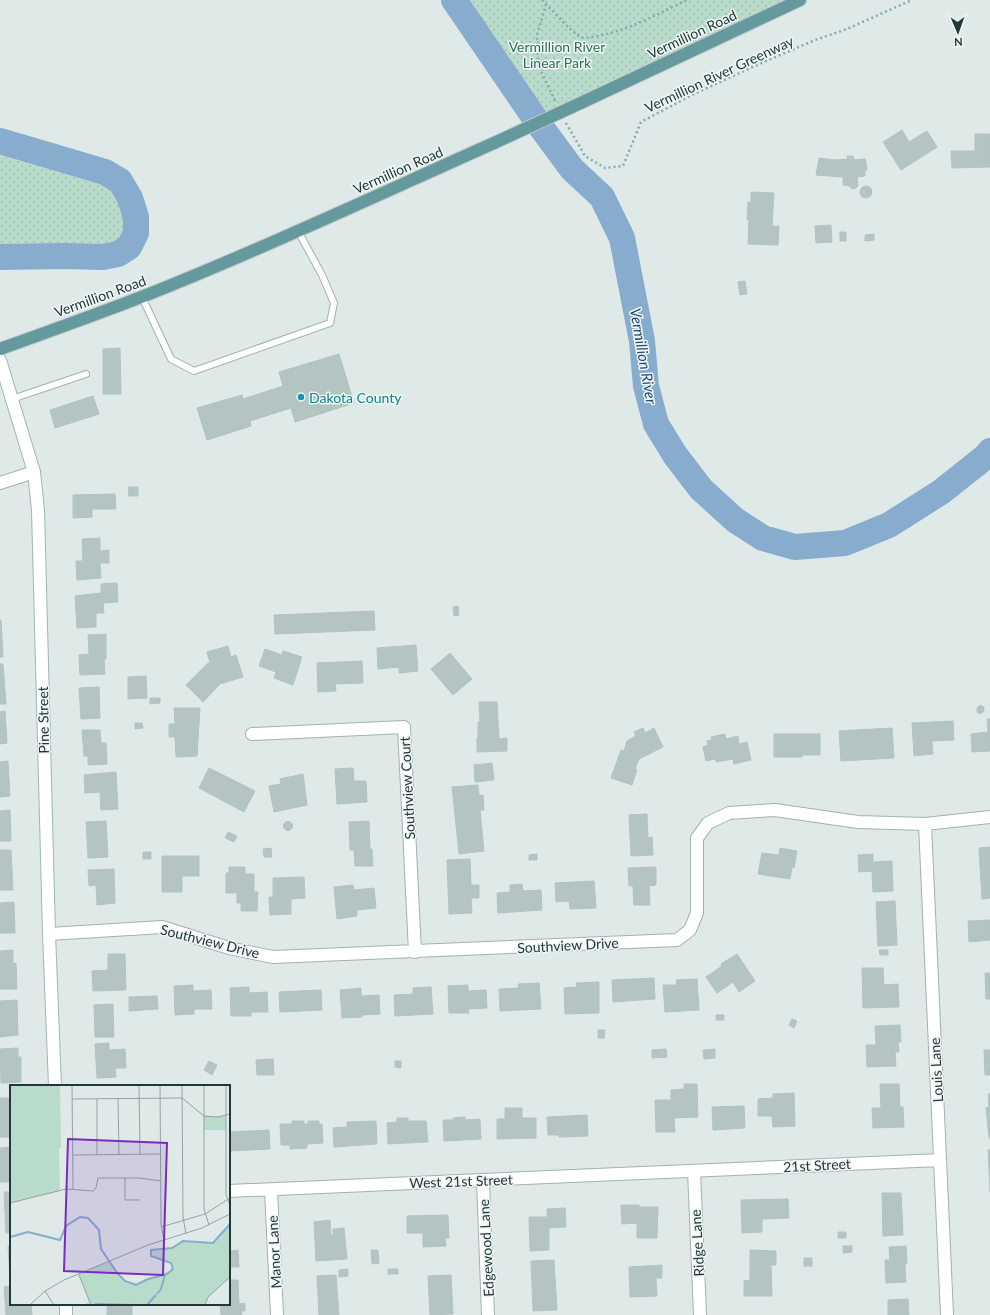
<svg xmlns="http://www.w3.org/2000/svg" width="990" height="1315" font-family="Lato,sans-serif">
<defs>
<pattern id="park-dots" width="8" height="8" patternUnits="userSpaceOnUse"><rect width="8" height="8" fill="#b8dbcc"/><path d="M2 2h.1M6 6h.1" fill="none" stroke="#9ebdb0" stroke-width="1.8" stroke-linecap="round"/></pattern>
</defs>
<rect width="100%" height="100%" fill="#dfeae8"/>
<path fill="url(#park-dots)" d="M454,0H800L538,123Z
M0,141L105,172L120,181L130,198L136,217V233L129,247L118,254L103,257L65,256L0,257Z"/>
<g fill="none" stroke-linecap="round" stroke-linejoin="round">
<path stroke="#87acce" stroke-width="26" d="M454,0L538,123L572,169L602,197L622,238L642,341L646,386L656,424L675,455L701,489L735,520L763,538L795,547L845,543L889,525L941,492L985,457L990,451
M0,141L105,172L120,181L130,198L136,217V233L129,247L118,254L103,257L65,256L0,257"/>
</g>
<path fill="#b4c4c2" stroke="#b1c3c1" d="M902,130L909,142L927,131L937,147L901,170L883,142Z
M975,134H990V167L952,168L951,151H975Z
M847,156H853L854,160L865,159L866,162L867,170H865V176L857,177L858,186L856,188L852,189L850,186L843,185V177L816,175L819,158L835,160L848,159Z
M860 192a6 6 0 1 1 12 0a6 6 0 1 1-12 0Z
M751,192L774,193L772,226H779L778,245L748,244L749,220H747L748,202H751Z
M831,225L832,242L816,243L815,226Z
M840,232H846V241H840Z
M874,234V240L865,241V235Z
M745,281L747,294L740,295L738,282Z
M120,348L121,394H103V349Z
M339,354L354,403L295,422L291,408L250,421L251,426L207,440L197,408L242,395L243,399L283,386L279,372Z
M93,396L99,414L55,428L50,410Z
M128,487H138V496H129Z
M115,494L116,509H92V517L73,518V495Z
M100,538V551L109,550V563H100L101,578L77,580L76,561H83L82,539Z
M117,583L118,602L103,603L104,613H96V627L77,628L75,596L101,593V584Z
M458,606L459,615L454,616L453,607Z
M374,611L375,630L275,634L274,615Z
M0,620H1L3,657H0Z
M106,634V659H104L105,674L80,675L79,655L89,654L88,635Z
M416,645L418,671L399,673V667L378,669L377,648Z
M228,646L231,657L236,655L243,677L220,684L203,702L186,685L208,663H210L207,652Z
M265,649L282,655L283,651L302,657L293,685L274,678L276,672L259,666Z
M450,653L472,679L453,695L431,669Z
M362,661L363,683L335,684L336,691L318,692L317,663Z
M0,664H3L6,704H0Z
M146,676L147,698L128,699V677Z
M99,687L100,718L81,719L79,688Z
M150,698H160V703L150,704Z
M479,702H497L499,739L507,738V751L477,752V738H478V722H480Z
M980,705L984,707V711L981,714L977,712V708Z
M174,708H200L197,756L176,757L175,737H169V724H175Z
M5,711L7,743L0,744V712Z
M987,719H990V751L972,752L971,734L988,732Z
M953,721L954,740L932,741L933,754L914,756L912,723Z
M135,723H142L143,728L135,729Z
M643,728L645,733L654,728L663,747L639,759L635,769L637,770L632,785L611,778L621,750L624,751L627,741L636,736L634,732Z
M892,728L894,758L841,761L839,731Z
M82,730H100L101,743H106L107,764L88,765V756H84Z
M725,734L726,739L738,736L739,744L747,742L751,760L734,764L733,759L716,762L715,759L706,761L703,747L708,745L707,741L712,740L711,737Z
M774,734H820V755H802V757H774Z
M8,761L10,796L0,797V762Z
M492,763L494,780L475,782L474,765Z
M209,768L255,791L244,812L199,788Z
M353,768L354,781H366L367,802L337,804L335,769Z
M116,772L118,809L101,810L100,792L85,793L84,775Z
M303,774L307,805L274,812L269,786L281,784L280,779Z
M478,785L479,796L483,795L484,810H480L484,851L459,854L452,787Z
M10,810L11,841H0V811Z
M647,814L648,838L652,837L653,855L631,856L629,815Z
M106,821L108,857L88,858L86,822Z
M369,821L370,849H372L373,866H355L354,850H350L349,822Z
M283.5 826a4.5 4.5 0 1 1 9 0a4.5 4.5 0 1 1-9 0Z
M228,832L237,836L234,842L225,838Z
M990,847V898L982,899L979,848Z
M271,848L272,857H264L263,849Z
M780,848L797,851L794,868L792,867L790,879L758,874L762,853L779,855Z
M0,850H11L13,890H0Z
M143,852H151V859H143Z
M537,854V860H529V855Z
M873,854V862L892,861L893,891L873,892L872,871L859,872L858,855Z
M162,856H199V876H182V892H162Z
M470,859L471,885H479V898H471L472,913L449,914L447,860Z
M229,867H245V874H254V892H258L257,911H241V903H237V893H226V873H229Z
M656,867V885L649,886L650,905H634L633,886H629L628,868Z
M114,869L115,903L97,905L96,885L89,886L88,870Z
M304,877L305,898L291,899V914L270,915L269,897H273V878Z
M594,881L596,908L570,909L569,901L556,902L555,883Z
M522,884L523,891L541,890L542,910L498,913L497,893L510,892V885Z
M353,885L354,890L374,888L376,908L357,910V916L337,919L334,887Z
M895,901L897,945L878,946L876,902Z
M14,902L15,933H0V903Z
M990,920V940L969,942L968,921Z
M13,950V964L16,963L17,989H0V951Z
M879,950H888V955H880Z
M108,954H125L126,990L93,991L92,971L108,970Z
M737,954L755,981L739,992L733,982L717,993L706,977L722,966L721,964Z
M862,968H883L884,985L898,984L899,1007L863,1008Z
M985,973H990V999H986Z
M654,978L655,999L613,1002L612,980Z
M697,979L699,1010L665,1012L663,985H677L676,980Z
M599,982V1013L565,1014L564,988L577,987L576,983Z
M539,983L541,1009L500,1011L499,989L519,988L518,984Z
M193,985V991L211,990L212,1009H194V1014L175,1015L174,986Z
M468,985V991L486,990L487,1008L468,1009L469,1013H449L448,986Z
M249,987V993L267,992L268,1012H251V1016H231L230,988Z
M431,987L433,1014L395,1016L394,995L413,994V988Z
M361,988V996L379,995L380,1014L362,1015V1017L342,1018L340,990Z
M321,990L322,1010L280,1012L279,992Z
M157,996L158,1009L129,1011V997Z
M17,1000L18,1035L0,1037V1001Z
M113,1004L114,1037H95L94,1005Z
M716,1015H724V1020H716Z
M792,1019L797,1021L794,1028L789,1025Z
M900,1025L901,1042H898L899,1052H895L896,1066L867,1067L866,1045H876L875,1026Z
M598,1030H605L604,1038H598Z
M109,1043V1050L125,1049L126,1068H115L116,1077L97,1078L95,1044Z
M18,1048V1057H21V1082L1,1083L0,1049Z
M666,1049L667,1057L652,1058V1050Z
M715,1049V1058L704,1059L703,1050Z
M984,1050H990V1075H985Z
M273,1059L274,1075H257L256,1060Z
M209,1061L217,1065L212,1075L204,1070Z
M395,1061H401V1068L395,1067Z
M684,1084H697L698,1117L674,1118L675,1132H656L655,1100H671V1090L684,1089Z
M880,1084H899L900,1107H903L904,1127L873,1128L872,1108H881Z
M794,1093L795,1126L773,1127L772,1116H758V1099L773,1098V1094Z
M988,1094H990V1138H989L986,1108L989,1107Z
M0,1098H9V1110H11V1137H0Z
M744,1106L745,1128L713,1130L712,1107Z
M505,1108H522V1118H536V1138L497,1139V1119H505Z
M587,1115L588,1136L559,1137V1135H548L547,1117Z
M465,1117V1120L480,1119L481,1139L444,1141L443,1120H453V1118Z
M397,1118H408V1121H426L428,1142L388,1144L387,1123L397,1122Z
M292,1121H304V1124H308V1121H319V1124H322L323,1143L307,1144V1148L290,1149V1145H281L280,1124H292Z
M376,1121L377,1144L334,1147L333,1128L347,1127V1122Z
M269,1130L270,1149L229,1151V1132Z
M11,1147V1182H0V1148Z
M988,1150H990V1192Z
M4,1192H11V1233H6Z
M882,1193H901L903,1235L883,1236Z
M788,1199L789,1218L762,1219V1232L742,1233L741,1200Z
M621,1205H639V1207H658L657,1238H637V1223L622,1224Z
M565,1208L566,1227L549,1228V1250L530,1251L529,1217H547V1209Z
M448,1215L449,1238H445L446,1246L423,1247V1233H407V1216Z
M330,1220L331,1236L333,1235V1229L344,1228L347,1259L316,1261L314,1222Z
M229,1222L230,1251L238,1250L239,1267H229Z
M838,1232H846V1238H838Z
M8,1246H11V1278H10Z
M843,1246H852V1252L843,1253Z
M906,1246L907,1263L905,1264L906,1282L886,1283L885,1260H890L889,1247Z
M371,1250H378L379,1263L372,1264Z
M750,1250L776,1251V1265H771L772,1296H744V1281L750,1280Z
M804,1258H812V1266H804Z
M554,1260L557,1310L533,1311L531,1261Z
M662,1265V1278H656L657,1296L630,1297L629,1267Z
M348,1269V1276L339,1277V1270Z
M388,1269H398V1274H388Z
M336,1275L339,1315H319L317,1276Z
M451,1275L453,1314L430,1315L428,1276Z
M229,1280H238L239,1304L245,1303V1311H241L242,1315H221L220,1304H229Z
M11,1286V1304H31L32,1315H6L4,1287Z
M908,1299L909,1315H888V1300Z
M107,1304L132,1305V1315H107Z"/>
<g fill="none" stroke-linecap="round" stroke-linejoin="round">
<g stroke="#a2b1b0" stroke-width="8">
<path id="lane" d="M142,297L171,359L194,371L330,323L334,303L322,275L298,231
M12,399L86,374"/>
</g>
<g stroke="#a2b1b0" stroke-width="14">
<path id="street" d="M0,483L34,472
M252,734L404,727L415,952
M925,824L947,1315
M49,934L162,927L229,948L273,957L677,940L690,930L697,913V838L708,823L729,813L775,810L858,822L925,824L990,817
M694,1171L700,1315
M483,1181L488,1315
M271,1190L277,1315
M229,1191L940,1160"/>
</g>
<g stroke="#9eb5b4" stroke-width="14">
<path id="secondary" d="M0,360L34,472L38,510L49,934L55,1086
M66,1304V1315"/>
</g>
<g stroke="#c1c7c8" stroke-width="14">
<path id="primary" d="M585,101L800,0
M0,349C55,329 110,310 164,288C276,243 384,192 494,143"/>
</g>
<path stroke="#80acad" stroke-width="2.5" stroke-dasharray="2 3" stroke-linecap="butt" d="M542,0L569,28L581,38C619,36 653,16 687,0
M546,4L537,35L538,65L555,101
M566,123L585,156L605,168L623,166L641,122L694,94L755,66L815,40L847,29L912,0"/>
<use href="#lane" stroke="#fff" stroke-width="6"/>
<use href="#street" stroke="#fff" stroke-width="12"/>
<use href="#secondary" stroke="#fff" stroke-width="12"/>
<use href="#primary" stroke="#649a9e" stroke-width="12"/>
<g stroke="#c1c7c8" stroke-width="14" stroke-linecap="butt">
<path id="primary-bridge" d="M494,143L585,101"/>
</g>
<use href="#primary-bridge" stroke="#649a9e" stroke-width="12"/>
</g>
<circle fill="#0f9aa8" stroke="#eff7f5" stroke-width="1.5" cx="301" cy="397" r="4"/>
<g text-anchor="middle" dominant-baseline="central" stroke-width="3" stroke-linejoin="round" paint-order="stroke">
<g font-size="14" fill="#203839" stroke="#eff7f5">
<text transform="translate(692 34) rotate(-25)">Vermillion Road</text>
<text transform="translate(719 74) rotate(-25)">Vermillion River Greenway</text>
<text transform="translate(398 170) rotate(-24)">Vermillion Road</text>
<text transform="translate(100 296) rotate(-20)">Vermillion Road</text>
<text transform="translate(43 720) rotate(-91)">Pine Street</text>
<text transform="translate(407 788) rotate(-93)">Southview Court</text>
<text transform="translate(210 941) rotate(14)">Southview Drive</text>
<text transform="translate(568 945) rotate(-3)">Southview Drive</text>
<text transform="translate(936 1070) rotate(-93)">Louis Lane</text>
<text transform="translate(817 1165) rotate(-3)">21st Street</text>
<text transform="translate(461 1181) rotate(-2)">West 21st Street</text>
<text transform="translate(697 1243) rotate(-93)">Ridge Lane</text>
<text transform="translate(486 1248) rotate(-93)">Edgewood Lane</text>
<text transform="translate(274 1252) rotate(-93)">Manor Lane</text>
</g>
<g font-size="14" fill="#2c6f5b" stroke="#eff7f5">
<text x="557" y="46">Vermillion River<tspan x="557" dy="16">Linear Park</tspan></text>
</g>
<g font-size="14" fill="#0d838f" stroke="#eff7f5" text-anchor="start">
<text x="309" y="397">Dakota County</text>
</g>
<g font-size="15" font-style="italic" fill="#1d4973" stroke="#eff7f5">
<text transform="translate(644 356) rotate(80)">Vermillion River</text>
</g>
</g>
<g transform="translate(10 1085)">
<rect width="220" height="220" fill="#dfeae8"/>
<path d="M0,0H50L51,63H49L50,106L0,118Z" fill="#b8dbcc"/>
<path d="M194,31H216V45H194ZM220,139V192L198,212L195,220H72L80,217L68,189L99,176L115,196L129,199L163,184L161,178L141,171V165L162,163L173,156L203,158Z" fill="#b8dbcc"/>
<path fill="none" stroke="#87acce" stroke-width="2" d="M0,152L18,147L50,155L56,141L70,132L78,133L89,145L91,164L108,189L115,196L126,200L138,194L157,189L163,184L161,178L141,171V165L162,163L173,156L203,158L220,139M147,209L151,204L155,190M85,219L123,220M137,220L146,210"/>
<path fill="none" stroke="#93a3a2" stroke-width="1" d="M62,0L63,104M129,0L130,69M150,0L151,139L154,155M172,0L173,132L176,149M194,0V124L199,140M216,0V110L220,120M108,13L109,70M62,14L172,13L194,31L208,32L220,29M87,14V70M63,70L151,69M115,93V115H130M0,118L56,104L83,106L86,103L88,93H129L151,96M151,142L195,129L220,113M69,190L81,220M35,206L44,220M20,220L35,206L54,195L138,160L192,143L220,129M195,220L198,212L220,192"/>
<path fill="#7b2cbf" fill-opacity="0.15" stroke="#7b2cbf" stroke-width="2" d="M58,54L157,58L153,190L54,186Z"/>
<rect width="220" height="220" fill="none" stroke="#203839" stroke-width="2"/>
</g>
<g transform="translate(958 32) rotate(178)" stroke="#eff7f5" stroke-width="3" paint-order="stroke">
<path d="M0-3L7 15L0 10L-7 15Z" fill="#203839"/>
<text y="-6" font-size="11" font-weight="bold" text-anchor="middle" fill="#203839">N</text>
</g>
</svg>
